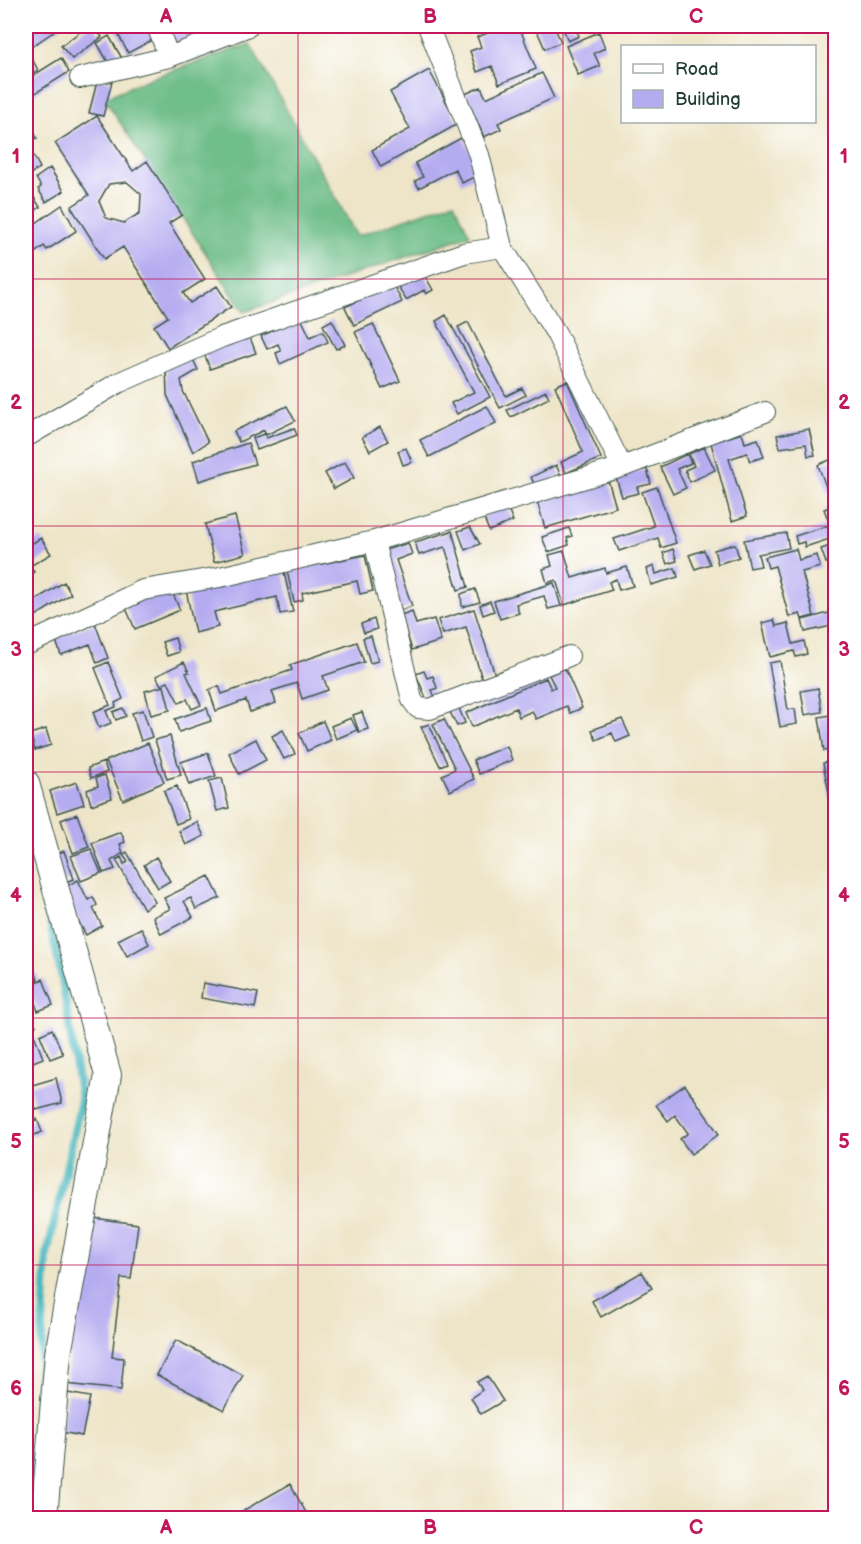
<svg xmlns="http://www.w3.org/2000/svg" width="861" height="1544" font-family="'Balsamiq Sans',sans-serif">
<rect width="100%" height="100%" fill="#fff"/>
<filter id="ink" filterUnits="userSpaceOnUse"><feTurbulence type="fractalNoise" baseFrequency=".0167" numOctaves="2"/><feDisplacementMap in="SourceGraphic" scale="12" xChannelSelector="R" yChannelSelector="G"/><feConvolveMatrix kernelMatrix="1 2 1 2 8 2 1 2 1" color-interpolation-filters="sRGB"/></filter>
<filter id="wash" filterUnits="userSpaceOnUse"><feTurbulence type="fractalNoise" baseFrequency=".008" numOctaves="4" result="noise"/><feDisplacementMap in="SourceGraphic" scale="24" xChannelSelector="R" yChannelSelector="G"/><feGaussianBlur stdDeviation="1.35" result="paint"/><feColorMatrix in="noise" values="0 0 0 0 0 0 0 0 0 0 0 0 0 0 0 0 0 1.4 0 .05"/><feComposite in="paint" operator="in"/></filter>
<g filter="url(#wash)">
<rect width="100%" height="100%" fill="#eee5c8"/>
<path fill="#70be89" stroke="#487e5e" stroke-width="1.5" d="M250,44L357,236L454,202L470,235L244,312L104,98L148,79Z"/>
<g fill="none" stroke-linecap="round" stroke-linejoin="round">
<path stroke="#48b8bf" stroke-width="8" d="M26,1507L36,1441L47,1255L81,1100L62,979L43,890"/>
</g>
<g id="blocks">
<path fill="#b5abf0" fill-rule="evenodd" d="M26,26H62L31,47L26,40Z
M88,26H94L102,37L72,59L61,46Z
M114,26H145L154,39L128,53Z
M174,26H194L200,36L175,51L164,31Z
M507,26H519L536,69L499,84L492,66L477,72L470,51L481,47L477,37Z
M535,26H554L561,42L545,49Z
M562,26H575L579,36L568,41Z
M599,32L605,48L594,53L600,66L578,75L566,46Z
M109,36L123,60L111,67L97,43Z
M26,48L38,70L26,77Z
M61,58L69,72L26,99V80Z
M429,70L458,124L381,167L372,150L410,129L390,92Z
M542,73L554,98L498,123L501,129L484,137L465,94L481,87L486,98Z
M98,78L112,82L103,116L89,113Z
M97,116L133,171L147,161L182,215L169,223L205,279L183,293L190,303L217,286L231,307L168,348L154,326L168,317L123,247L104,259L71,207L89,195L55,143ZM127,182L141,194L140,213L124,223L106,218L99,201L109,184Z
M26,118L37,138L26,144Z
M463,137L482,173L462,183L455,169L419,188L415,181L423,177L415,163Z
M30,149L40,168L30,174L26,165V152Z
M50,168L64,191L46,202L38,189L41,187L36,178Z
M30,191L40,207L26,217V194Z
M62,205L76,231L47,250L44,246L36,252L26,236V230Z
M423,272L433,290L426,294L424,290L406,300L398,286Z
M393,284L402,302L354,325L345,307Z
M446,315L490,397L457,414L451,403L474,392L436,321Z
M301,318L310,337L323,331L328,342L280,364L276,353L281,351L278,344L267,349L261,336Z
M332,320L345,345L336,349L323,325Z
M468,322L506,396L522,388L526,395L500,408L458,327Z
M373,324L400,381L382,389L355,332Z
M249,335L256,353L210,369L204,353Z
M191,355L198,370L181,380L183,391L208,442L193,452L167,395L166,367Z
M567,381L601,458L566,473L561,462L583,452L555,386Z
M546,391L549,398L511,417L507,410Z
M287,406L295,421L266,435L264,430L239,442L234,431Z
M487,406L496,423L429,457L420,440Z
M380,427L388,441L370,451L362,437Z
M294,428L297,435L257,450L253,438L264,434L266,438Z
M809,429L815,455L808,456L806,444L780,448L777,435Z
M742,433L745,443L758,439L764,457L750,461L747,453L729,459L747,516L732,521L711,443Z
M248,443L255,464L199,481L193,461Z
M704,447L715,470L690,482L685,470L694,466L689,454Z
M406,448L412,462L403,465L398,451Z
M687,454L691,463L677,469L686,488L673,494L660,467Z
M832,459L836,469V537L805,547L804,542L797,544L795,536L830,525L824,509L833,506L818,465Z
M345,462L354,478L334,489L325,473Z
M556,465L561,476L536,488L531,477Z
M647,469L651,484L637,487L639,493L622,497L616,477Z
M608,480L616,507L545,528L537,501Z
M657,487L676,543L661,548L658,538L619,551L614,539L654,526L642,492Z
M507,506L513,521L489,531L483,516Z
M235,516L245,554L214,562L205,524Z
M470,527L480,544L465,550L458,531Z
M569,528L572,536L567,538L569,545L548,552L542,537Z
M452,531L468,587L458,590L445,547L419,555L415,542Z
M786,533L789,548L758,554L761,566L750,568L744,540Z
M41,538L51,554L30,566L34,572L26,577V547Z
M408,543L412,554L396,560L412,606L399,611L379,552Z
M735,544L739,557L718,564L714,550Z
M836,544V560L826,563L821,549Z
M673,549L677,561L667,564L663,553Z
M796,549L799,560L817,555L820,567L802,572L814,616L802,619L800,614L789,617L775,566L768,568L765,557Z
M704,550L710,564L695,569L689,555Z
M564,551L572,578L605,568L606,573L627,567L633,586L619,590L616,579L609,582L612,590L564,605L556,580L547,583L543,569L552,566L549,555Z
M365,555L373,591L360,594L357,581L302,593L303,600L294,602L287,571Z
M654,566L656,574L675,568L678,577L651,585L647,569Z
M283,568L293,612L280,614L277,597L214,612L218,627L195,633L186,590Z
M64,582L71,594L34,617L27,605Z
M554,583L561,606L548,609L544,596L516,604L519,613L500,619L494,601Z
M170,587L180,610L135,629L125,606Z
M475,589L480,602L462,607L461,594Z
M490,601L494,611L483,615L480,605Z
M474,609L496,678L483,682L466,627L443,634L438,620Z
M412,611L416,624L434,619L441,641L412,650L401,615Z
M836,611V625L805,632L802,620Z
M374,619L377,629L364,633L361,624Z
M774,620L776,626L788,623L793,644L804,641L807,654L796,657L794,651L770,657L762,623Z
M95,623L108,658L97,663L90,644L61,655L55,638Z
M371,636L378,661L370,663L363,638Z
M175,638L179,652L167,656L162,642Z
M357,642L364,662L323,676L328,690L302,699L297,683L272,691L276,703L250,712L246,700L216,711L209,690L219,686L222,694L292,670L290,665Z
M780,661L788,710L795,709L797,724L780,727L769,663Z
M108,662L123,699L115,703L116,707L106,711L111,723L99,728L93,712L110,705L95,668Z
M184,662L189,672L186,673L201,705L192,709L187,699L179,703L168,682L161,685L156,676Z
M565,668L582,708L570,713L567,706L536,719L532,711L519,717L516,708L472,727L466,713L546,678L551,689L555,687L549,675Z
M424,671L427,678L433,676L437,688L432,690L437,702L429,705L416,674Z
M164,686L170,710L151,715L145,691Z
M818,688L822,712L805,715L801,691Z
M458,706L465,723L457,726L449,710Z
M123,708L126,716L116,720L113,712Z
M207,708L211,721L179,732L175,719Z
M143,710L152,737L141,741L132,713Z
M362,712L368,729L359,732L353,715Z
M836,714V749L824,751L819,717Z
M351,718L357,730L336,739L331,726Z
M444,719L474,779L450,791L442,775L455,769L433,724Z
M622,719L630,736L616,742L612,733L596,740L592,730Z
M323,721L331,740L307,751L299,733Z
M429,724L447,763L440,766L421,727Z
M46,729L51,745L35,750L30,734Z
M283,730L295,754L284,759L272,736Z
M170,736L181,775L167,779L155,740Z
M256,739L266,760L239,774L229,753Z
M148,743L164,782L123,800L106,761Z
M507,746L512,760L479,774L473,760Z
M208,753L216,776L189,785L181,762Z
M836,760V812L833,813L823,763Z
M104,762L107,772L91,778L88,768Z
M105,775L112,798L91,805L87,790L98,786L96,778Z
M222,778L229,808L217,811L209,781Z
M77,782L84,804L57,813L50,791Z
M177,786L189,819L176,824L164,791Z
M77,814L89,847L73,853L61,820Z
M197,822L204,836L186,845L179,831Z
M121,832L125,842L120,844L123,853L111,861L115,869L103,873L92,843Z
M91,849L101,873L81,881L71,856Z
M64,851L74,879L62,883L52,856Z
M127,852L155,902L144,909L116,860L121,857L124,864L128,862L123,855Z
M156,857L170,881L158,888L144,865Z
M209,876L220,898L196,909L191,898L184,901L193,917L161,934L153,917L170,909L164,898Z
M78,880L88,900L93,897L97,905L93,908L102,926L86,935L61,889Z
M141,928L149,944L127,956L118,940Z
M33,968L38,979L26,984V971Z
M43,979L53,1005L38,1011L28,985Z
M203,983L258,993L255,1008L201,998Z
M30,1013L36,1026L26,1031V1015Z
M52,1029L63,1054L50,1059L40,1035Z
M35,1037L43,1058L26,1065V1040Z
M56,1078L62,1103L36,1110L29,1086Z
M685,1085L719,1134L691,1154L680,1139L688,1133L675,1115L668,1121L656,1105Z
M37,1119L42,1132L32,1136L26,1124Z
M86,1217L138,1224L131,1279L121,1278L112,1357L124,1358L121,1390L66,1384Z
M642,1272L652,1288L601,1317L592,1301Z
M176,1340L243,1375L224,1410L157,1375Z
M487,1376L503,1401L481,1414L471,1398L482,1390L477,1382Z
M68,1393L90,1397L82,1436L61,1432Z
M290,1484L309,1518H240L237,1514Z"/>
</g>
</g>
<g filter="url(#ink)">
<use href="#blocks" fill-opacity="0" stroke="#3e564a" stroke-width="1.5"/>
<g fill="none" stroke-linecap="round" stroke-linejoin="round">
<g stroke="#3e564a" stroke-width="22">
<path id="minor" d="M157,26L169,57
M428,26L479,155L502,247
M80,78L169,57L249,26
M26,437L118,383L222,337L464,253L502,247L556,333L622,467
M374,541L412,700L418,708L430,709L569,656
M26,645L143,590L220,577L374,541L622,467L765,412"/>
</g>
<g stroke="#3e564a" stroke-width="28">
<path id="tertiary" d="M26,783L108,1075L58,1354L44,1518"/>
</g>
<use href="#minor" stroke="#fff" stroke-width="20"/>
<use href="#tertiary" stroke="#fff" stroke-width="26"/>
</g>
</g>
<path fill="none" stroke="#c2185b" stroke-width="1.5" stroke-opacity="0.55" d="M298,26V1518M563,26V1518M26,279H836M26,526H836M26,772H836M26,1018H836M26,1265H836"/>
<rect width="861" height="1544" fill="none" stroke="#fff" stroke-width="66"/>
<rect x="621" y="45" width="195" height="78" fill="#ffffff" stroke="#a5b1ae" stroke-width="1.5"/>
<rect x="633" y="64" width="30" height="9" fill="#ffffff" stroke="#a5b1ae" stroke-width="1.5"/>
<text x="675" y="75" font-size="18" fill="#1f3d34">Road</text>
<rect x="633" y="90" width="30" height="18" fill="#b5abf0" stroke="#a5b1ae" stroke-width="1.5"/>
<text x="675" y="105" font-size="18" fill="#1f3d34">Building</text>
<rect x="33" y="33" width="795" height="1478" fill="none" stroke="#c2185b" stroke-width="2"/>
<g font-size="20" text-anchor="middle" font-weight="bold" fill="#c2185b">
<text x="166" y="23">A</text>
<text x="430" y="23">B</text>
<text x="696" y="23">C</text>
<text x="16" y="163">1</text>
<text x="844" y="163">1</text>
<text x="16" y="409">2</text>
<text x="844" y="409">2</text>
<text x="16" y="656">3</text>
<text x="844" y="656">3</text>
<text x="16" y="902">4</text>
<text x="844" y="902">4</text>
<text x="16" y="1148">5</text>
<text x="844" y="1148">5</text>
<text x="16" y="1395">6</text>
<text x="844" y="1395">6</text>
<text x="166" y="1534">A</text>
<text x="430" y="1534">B</text>
<text x="696" y="1534">C</text>
</g>
</svg>
